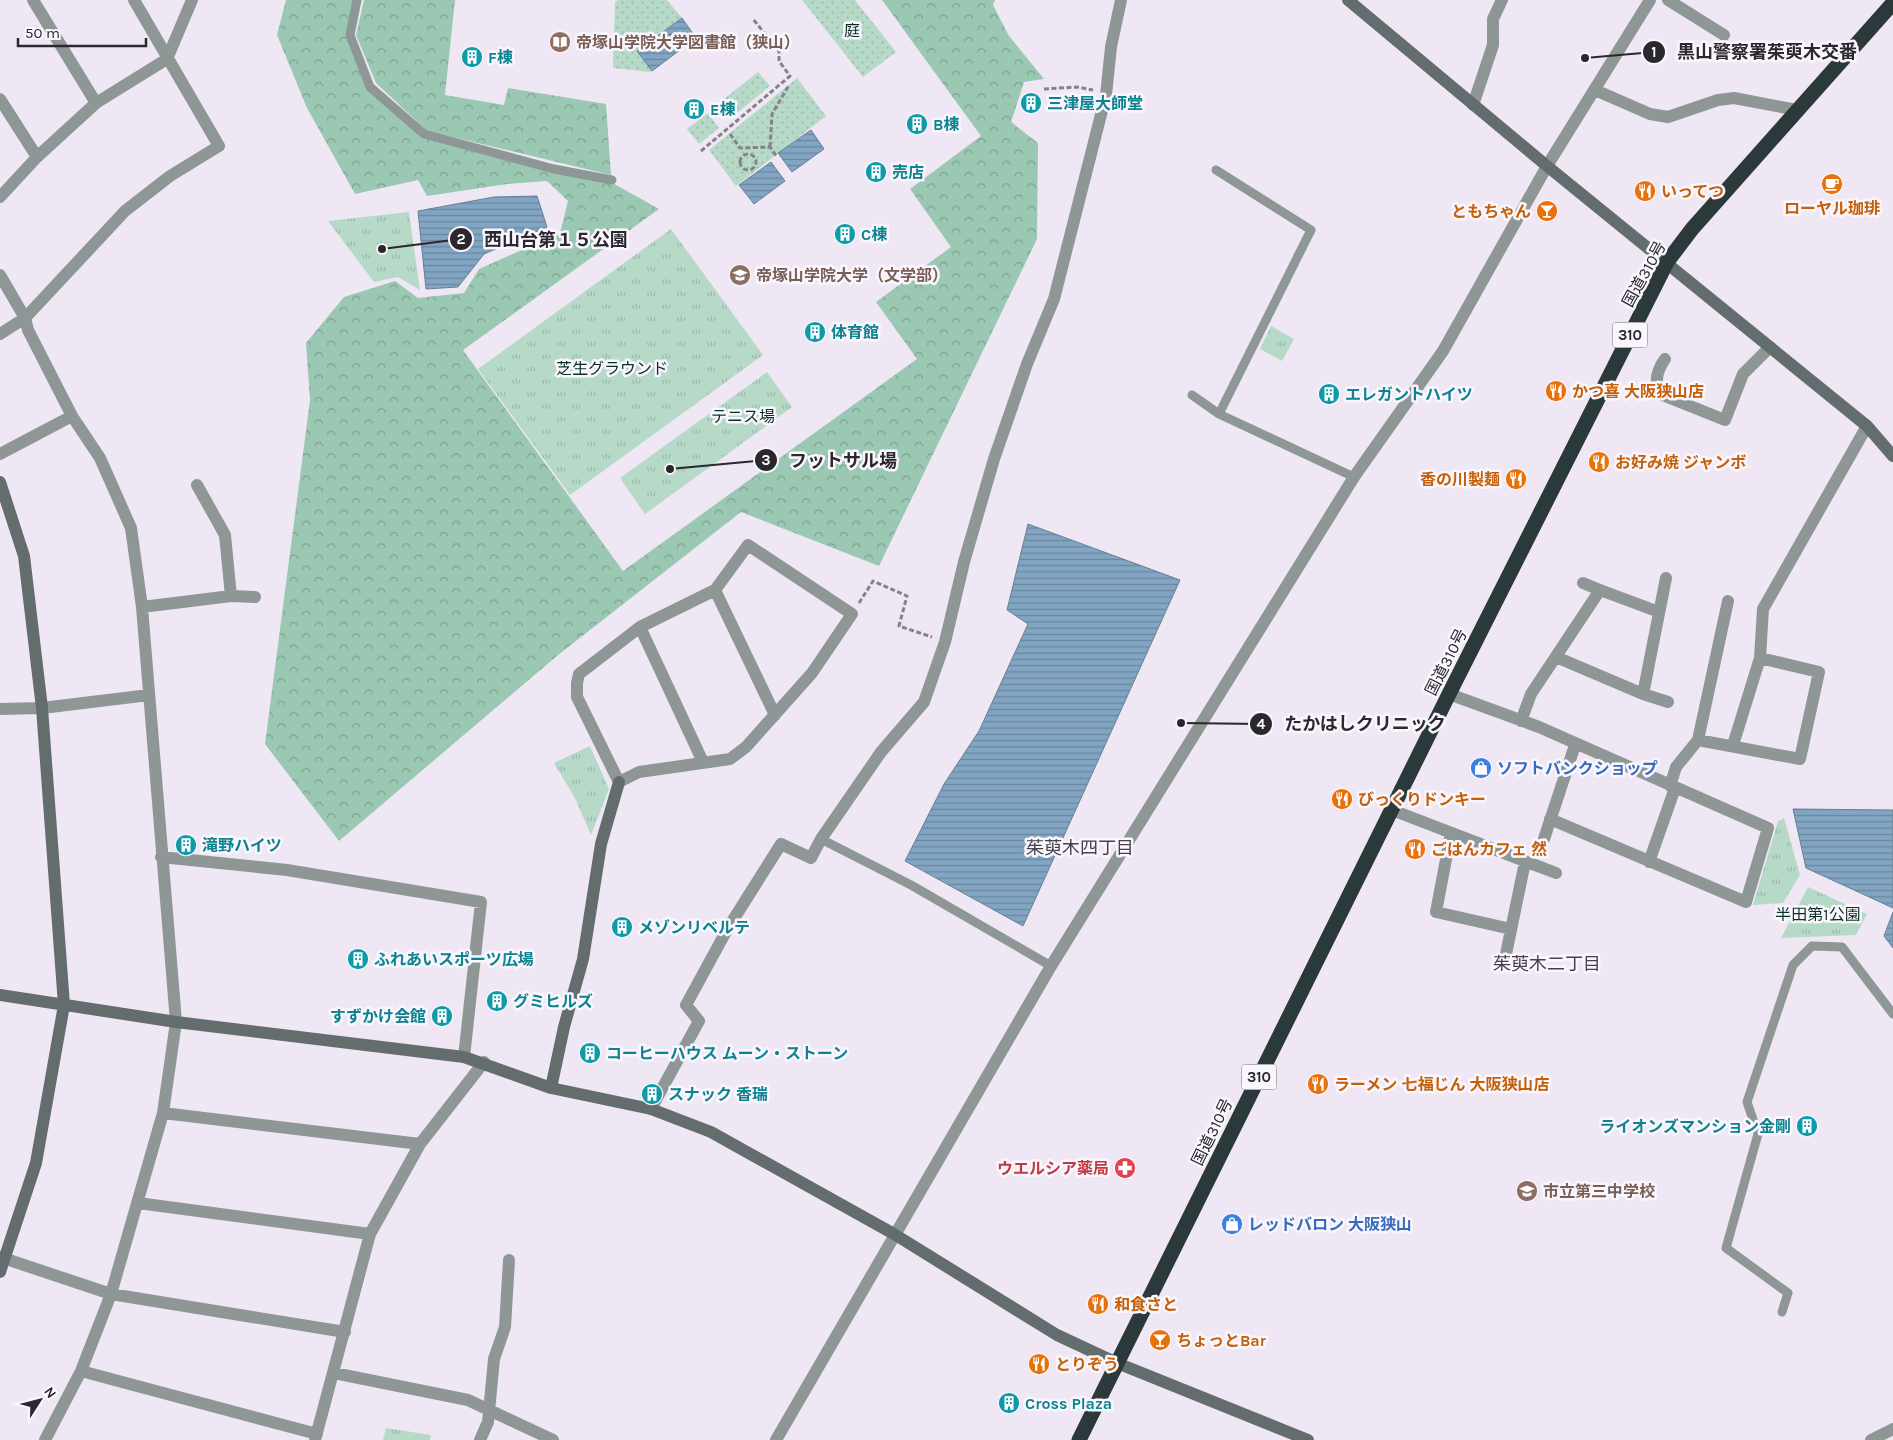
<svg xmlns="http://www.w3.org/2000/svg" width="1893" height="1440" font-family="Karla,'Noto Sans JP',sans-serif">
<defs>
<pattern id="grass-tufts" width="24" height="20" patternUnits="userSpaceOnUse" patternTransform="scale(1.25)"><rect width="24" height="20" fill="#b6d9c8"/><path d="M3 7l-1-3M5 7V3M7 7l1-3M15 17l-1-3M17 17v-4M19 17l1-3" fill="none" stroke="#9dbaac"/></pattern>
<pattern id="forest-crowns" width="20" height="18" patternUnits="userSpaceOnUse" patternTransform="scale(1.25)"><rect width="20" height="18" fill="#9ac8b2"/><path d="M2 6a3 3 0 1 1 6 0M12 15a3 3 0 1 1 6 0" fill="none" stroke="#7ea291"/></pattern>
<pattern id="garden-dots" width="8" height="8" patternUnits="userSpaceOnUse" patternTransform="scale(1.25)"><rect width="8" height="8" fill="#b6d9c8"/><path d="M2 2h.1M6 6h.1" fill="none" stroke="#9dbaac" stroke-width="1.8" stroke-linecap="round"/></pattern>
<pattern id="water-rules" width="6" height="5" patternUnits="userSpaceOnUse" patternTransform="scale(1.25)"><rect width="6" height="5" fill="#81a5c2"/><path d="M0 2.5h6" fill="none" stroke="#6a869e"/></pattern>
</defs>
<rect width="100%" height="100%" fill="#efe8f4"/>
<path fill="url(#grass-tufts)" d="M409,212L420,290L398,277L374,282L328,221Z
M671,229L763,355L570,495L478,369Z
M1271,326L1294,339L1282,361L1260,349Z
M767,372L792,407L645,514L620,478Z
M590,746L609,789L591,835L575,798L554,763Z
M1784,818L1800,875L1783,903L1753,905L1778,821Z
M1808,887L1867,914L1856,935L1781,938Z
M386,1428L431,1435L430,1440H383Z"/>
<path fill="url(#forest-crowns)" d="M286,0H357L350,35L370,87L424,134L609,181L659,209L463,350L623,571L917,359L876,302L951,247L910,189L981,136L882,0H995L993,5L1009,36L1044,79L1024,82L1011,122L1038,143L1037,239L879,566L741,512L558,655L339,841L265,744L310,400L306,343L344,297L395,281L418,298L464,293L479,269L560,233L568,201L547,181L507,184L427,196L418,180L355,194L307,108L277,35Z
M364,0H455L445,95L504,105L508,88L606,104L611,175L427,131L376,83L356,35Z"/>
<path fill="url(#garden-dots)" d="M618,0H667L682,18L637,50L652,71L649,72L613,68L615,2Z
M802,0H855L896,52L863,77Z
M758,72L770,86L731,118L719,103Z
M797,78L826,116L736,186L709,150Z
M708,113L719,128L699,144L687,129Z"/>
<path fill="url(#water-rules)" stroke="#678095" d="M682,18L696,38L652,71L637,51Z
M811,130L824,149L792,172L778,153Z
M771,162L785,181L754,204L739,185Z
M537,196L547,227L484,254L458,287L426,289L418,211L494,197Z
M1028,524L1180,580L1023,926L905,861L944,784L979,731L1028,624L1007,610Z
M1793,809L1893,810V908L1806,868Z
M1893,912V948L1884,936Z"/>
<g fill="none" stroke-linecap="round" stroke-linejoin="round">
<path stroke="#87828a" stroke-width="3" stroke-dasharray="5 2.5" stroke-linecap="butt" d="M1044,89L1077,87L1093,90
M730,134L740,148L770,147L777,157
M770,147L772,114L789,85
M701,151L790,76L779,61V51L753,19
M740 162a8 8 0 1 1 16 0a8 8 0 1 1-16 0Z
M859,603L873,581L907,596L899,626L932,637"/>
<path stroke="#8f9696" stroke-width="9" d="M357,0L350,35L370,87L424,134L554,169L612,180
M1216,170L1311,230L1219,414
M1192,395L1219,414L1354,477
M821,839L911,885L1051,966
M1782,1312L1788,1293L1726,1248L1758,1134L1747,1102L1793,965L1812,946L1842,947L1893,1014"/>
<path stroke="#8f9696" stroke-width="12" d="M33,0L96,103
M1668,0L1724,35
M1595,90L1650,114L1668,117L1718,100L1734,98L1797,110
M0,99L37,157
M1473,105L1493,45V19L1502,0
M0,197L37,157L96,103L167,59L192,0
M0,275L25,318L0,334
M1665,359C1657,370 1654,382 1660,394L1725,420L1743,374L1770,347
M0,454L72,416
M197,485L225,535L231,596
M748,545L852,614L812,673L746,747L730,759L639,772L619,782L577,697V683L579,674L640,627L715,590Z
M1583,583L1600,590
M715,590L775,715
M142,607L231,596L255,597
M640,627L703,762
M1556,657L1643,694L1668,702
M1449,694L1539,727L1768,828L1746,902L1550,819
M1643,694L1666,578
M0,709L42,708L149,695
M1521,721L1531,694L1600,590L1659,612
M1698,740L1728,601
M1733,745L1760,658L1763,609L1867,426
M1670,786L1676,767L1698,740L1800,759L1819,672L1760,658
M1392,810L1556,873
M1451,833L1436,912L1511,929
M1544,839L1575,745
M161,857L287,870L481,902L464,1057
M1649,862L1675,788
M1505,959L1525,862
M651,1109L699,1021L686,1005L728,928L781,844L811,858L821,839L881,752L924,702L945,642L964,562L994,459L1027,364L1054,299L1106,95L1111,47L1121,0
M163,1113L420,1144
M138,1203L370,1234
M0,1257L111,1294L345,1332
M81,1371L317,1434
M334,1373L468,1400L553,1440
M45,1440L81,1371L111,1294L163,1113L176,1022L142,607L131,528L100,458L72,416L28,330L25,318L125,211L170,176L219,146L134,0
M315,1440L370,1234L420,1144L484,1062
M480,1440L488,1422L494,1359L505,1327L509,1260
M776,1440L1051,966L1354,477L1443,351L1547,166L1650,0
M1871,1440L1893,1429"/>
<path stroke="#636d6e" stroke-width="12" d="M1348,0L1547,166L1867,426L1893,456
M0,482L24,556L42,708L64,1005L36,1163L0,1272
M0,995L176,1022L464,1057L551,1088L651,1109L711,1132L894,1234L1057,1335L1117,1363L1308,1440
M551,1088L564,1027L583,959L601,844L619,782"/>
<path stroke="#2b393b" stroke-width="15" d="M1079,1440L1449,694L1667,262L1692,229L1893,3"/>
</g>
<defs>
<g id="library-disc" transform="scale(1.125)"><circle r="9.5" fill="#8d6e63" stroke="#faf6fe"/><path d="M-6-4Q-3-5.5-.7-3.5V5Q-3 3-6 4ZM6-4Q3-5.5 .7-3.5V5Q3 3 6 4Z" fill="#fff"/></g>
<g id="building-disc" transform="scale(1.125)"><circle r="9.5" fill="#0f9aa8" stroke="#faf6fe"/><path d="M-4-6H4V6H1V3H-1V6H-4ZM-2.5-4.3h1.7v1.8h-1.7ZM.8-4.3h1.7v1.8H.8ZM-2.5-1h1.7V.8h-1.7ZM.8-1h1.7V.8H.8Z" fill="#fff"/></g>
<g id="cafe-disc" transform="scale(1.125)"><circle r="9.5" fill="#e8710a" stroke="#faf6fe"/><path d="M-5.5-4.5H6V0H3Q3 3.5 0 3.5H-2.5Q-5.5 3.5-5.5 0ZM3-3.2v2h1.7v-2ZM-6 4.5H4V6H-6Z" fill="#fff"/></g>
<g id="restaurant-disc" transform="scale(1.125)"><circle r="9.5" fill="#e8710a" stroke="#faf6fe"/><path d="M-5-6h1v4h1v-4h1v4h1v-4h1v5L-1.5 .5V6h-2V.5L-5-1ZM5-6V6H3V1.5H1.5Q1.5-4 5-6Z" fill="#fff"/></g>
<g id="bar-disc" transform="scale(1.125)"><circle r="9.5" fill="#e8710a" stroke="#faf6fe"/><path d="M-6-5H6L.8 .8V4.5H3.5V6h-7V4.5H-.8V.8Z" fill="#fff"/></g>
<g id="university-disc" transform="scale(1.125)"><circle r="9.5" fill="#8d6e63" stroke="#faf6fe"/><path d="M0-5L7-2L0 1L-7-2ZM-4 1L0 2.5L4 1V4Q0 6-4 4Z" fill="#fff"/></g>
<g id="shop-disc" transform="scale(1.125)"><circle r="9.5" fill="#3f7fe0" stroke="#faf6fe"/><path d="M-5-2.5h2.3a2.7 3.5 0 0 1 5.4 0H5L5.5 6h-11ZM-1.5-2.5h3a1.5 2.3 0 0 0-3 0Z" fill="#fff"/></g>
<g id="pharmacy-disc" transform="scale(1.125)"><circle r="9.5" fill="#e0444e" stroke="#faf6fe"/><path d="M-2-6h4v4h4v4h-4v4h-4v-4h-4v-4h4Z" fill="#fff"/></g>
<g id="school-disc" transform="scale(1.125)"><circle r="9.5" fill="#8d6e63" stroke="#faf6fe"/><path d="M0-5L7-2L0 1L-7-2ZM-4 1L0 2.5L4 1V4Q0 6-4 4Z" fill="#fff"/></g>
</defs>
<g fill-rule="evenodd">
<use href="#library-disc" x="560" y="42"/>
<use href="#building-disc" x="472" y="57"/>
<use href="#building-disc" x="1031" y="103"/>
<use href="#building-disc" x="694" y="109"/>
<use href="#building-disc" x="917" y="124"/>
<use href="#building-disc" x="876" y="172"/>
<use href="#cafe-disc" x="1832" y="184"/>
<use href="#restaurant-disc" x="1645" y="191"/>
<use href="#bar-disc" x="1547" y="211"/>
<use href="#building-disc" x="845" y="234"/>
<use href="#university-disc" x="740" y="275"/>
<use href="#building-disc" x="815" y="332"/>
<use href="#restaurant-disc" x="1556" y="391"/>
<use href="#building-disc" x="1329" y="394"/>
<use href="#restaurant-disc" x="1599" y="462"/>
<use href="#restaurant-disc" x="1516" y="479"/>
<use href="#shop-disc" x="1481" y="768"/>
<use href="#restaurant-disc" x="1342" y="799"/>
<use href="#building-disc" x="186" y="845"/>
<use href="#restaurant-disc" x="1415" y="849"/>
<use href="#building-disc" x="622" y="927"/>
<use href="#building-disc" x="358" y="959"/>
<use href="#building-disc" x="497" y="1001"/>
<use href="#building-disc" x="442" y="1016"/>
<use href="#building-disc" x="590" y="1053"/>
<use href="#restaurant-disc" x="1318" y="1084"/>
<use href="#building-disc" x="652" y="1094"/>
<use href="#building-disc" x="1807" y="1126"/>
<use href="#pharmacy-disc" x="1125" y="1168"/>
<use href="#school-disc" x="1527" y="1191"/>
<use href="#shop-disc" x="1232" y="1224"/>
<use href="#restaurant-disc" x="1098" y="1304"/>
<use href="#bar-disc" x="1160" y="1340"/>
<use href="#restaurant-disc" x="1039" y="1364"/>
<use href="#building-disc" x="1009" y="1403"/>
</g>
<g text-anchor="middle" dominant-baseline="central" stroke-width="5" stroke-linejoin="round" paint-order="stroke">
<g fill="#faf6fe" stroke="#68666b" stroke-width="1">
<rect x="1612.5" y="322.5" width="35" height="25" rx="4"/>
<rect x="1241.5" y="1064.5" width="35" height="25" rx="4"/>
</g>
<g font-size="15" font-weight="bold" fill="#2a282c">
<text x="1630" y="335">310</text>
<text x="1259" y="1077">310</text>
</g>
<g font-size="16" fill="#083122" stroke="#faf6fe">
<text x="852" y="30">庭</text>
<text x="612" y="368">芝生グラウンド</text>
<text x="743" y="416">テニス場</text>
<text x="1818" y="914">半田第1公園</text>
</g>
<g font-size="16" font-weight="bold" fill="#785e54" stroke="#faf6fe" text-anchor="start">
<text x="576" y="42">帝塚山学院大学図書館（狭山）</text>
<text x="756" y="275">帝塚山学院大学（文学部）</text>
<text x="1543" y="1191">市立第三中学校</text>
</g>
<g font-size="16" font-weight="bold" fill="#0d838f" stroke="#faf6fe" text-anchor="start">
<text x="488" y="57">F棟</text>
<text x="1047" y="103">三津屋大師堂</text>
<text x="710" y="109">E棟</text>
<text x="933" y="124">B棟</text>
<text x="892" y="172">売店</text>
<text x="861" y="234">C棟</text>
<text x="831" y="332">体育館</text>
<text x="1345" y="394">エレガントハイツ</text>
<text x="202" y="845">滝野ハイツ</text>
<text x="638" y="927">メゾンリベルテ</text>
<text x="374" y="959">ふれあいスポーツ広場</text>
<text x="513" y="1001">グミヒルズ</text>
<text x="426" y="1016" text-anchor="end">すずかけ会館</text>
<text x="606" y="1053">コーヒーハウス ムーン・ストーン</text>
<text x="668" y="1094">スナック 香瑞</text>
<text x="1791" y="1126" text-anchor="end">ライオンズマンション金剛</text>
<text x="1025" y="1403">Cross Plaza</text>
</g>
<g font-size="16" font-weight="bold" fill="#c56008" stroke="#faf6fe" text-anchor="start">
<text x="1661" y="191">いってつ</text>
<text x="1832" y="208" text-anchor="middle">ローヤル珈琲</text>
<text x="1531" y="211" text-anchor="end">ともちゃん</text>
<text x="1572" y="391">かつ喜 大阪狭山店</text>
<text x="1615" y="462">お好み焼 ジャンボ</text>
<text x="1500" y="479" text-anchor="end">香の川製麺</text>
<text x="1358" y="799">びっくりドンキー</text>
<text x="1431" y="849">ごはんカフェ 然</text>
<text x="1334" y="1084">ラーメン 七福じん 大阪狭山店</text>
<text x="1114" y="1304">和食さと</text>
<text x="1176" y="1340">ちょっとBar</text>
<text x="1055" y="1364">とりぞう</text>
</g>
<g font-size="16" fill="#2a282c" stroke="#faf6fe">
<text transform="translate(1644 274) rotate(-61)">国道310号</text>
<text transform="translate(1446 662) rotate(-63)">国道310号</text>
<text transform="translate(1212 1132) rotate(-64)">国道310号</text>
</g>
<g font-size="16" font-weight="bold" fill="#366cbe" stroke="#faf6fe" text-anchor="start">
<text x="1497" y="768">ソフトバンクショップ</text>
<text x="1248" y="1224">レッドバロン 大阪狭山</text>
</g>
<g font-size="16" font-weight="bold" fill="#be3a42" stroke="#faf6fe" text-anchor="end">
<text x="1109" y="1168">ウエルシア薬局</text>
</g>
<g font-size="18" fill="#47414b" stroke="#faf6fe">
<text x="1080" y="848">茱萸木四丁目</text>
<text x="1547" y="964">茱萸木二丁目</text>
</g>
</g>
<path fill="none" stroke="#2a282c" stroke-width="2" d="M1585 58L1654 52M382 249L461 239M670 469L766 460M1181 723L1261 724"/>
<g fill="#2a282c" stroke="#faf6fe" stroke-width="2">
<circle cx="1585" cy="58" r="5"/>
<circle cx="382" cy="249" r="5"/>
<circle cx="670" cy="469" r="5"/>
<circle cx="1181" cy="723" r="5"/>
<circle cx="1654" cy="52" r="12"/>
<circle cx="461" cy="239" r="12"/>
<circle cx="766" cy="460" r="12"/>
<circle cx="1261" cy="724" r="12"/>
</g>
<g font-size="15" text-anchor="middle" font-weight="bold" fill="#fff">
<text x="1654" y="57">1</text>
<text x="461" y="244">2</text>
<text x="766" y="465">3</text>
<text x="1261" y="729">4</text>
</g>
<g font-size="18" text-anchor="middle" font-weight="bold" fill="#2a282c" stroke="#faf6fe" stroke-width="5" stroke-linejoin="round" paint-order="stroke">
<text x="1767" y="58">黒山警察署茱萸木交番</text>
<text x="556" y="246">西山台第１５公園</text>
<text x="843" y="467">フットサル場</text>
<text x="1365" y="730">たかはしクリニック</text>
</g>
<g transform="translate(40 1400) rotate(54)" stroke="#faf6fe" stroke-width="4" paint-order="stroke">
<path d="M0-4L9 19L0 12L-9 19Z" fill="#2a282c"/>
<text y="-8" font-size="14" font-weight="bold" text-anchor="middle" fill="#2a282c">N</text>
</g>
<path d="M18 38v8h128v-8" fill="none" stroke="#2a282c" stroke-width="2.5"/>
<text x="25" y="38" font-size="15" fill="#2a282c" stroke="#faf6fe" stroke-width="4" paint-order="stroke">50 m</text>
</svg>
